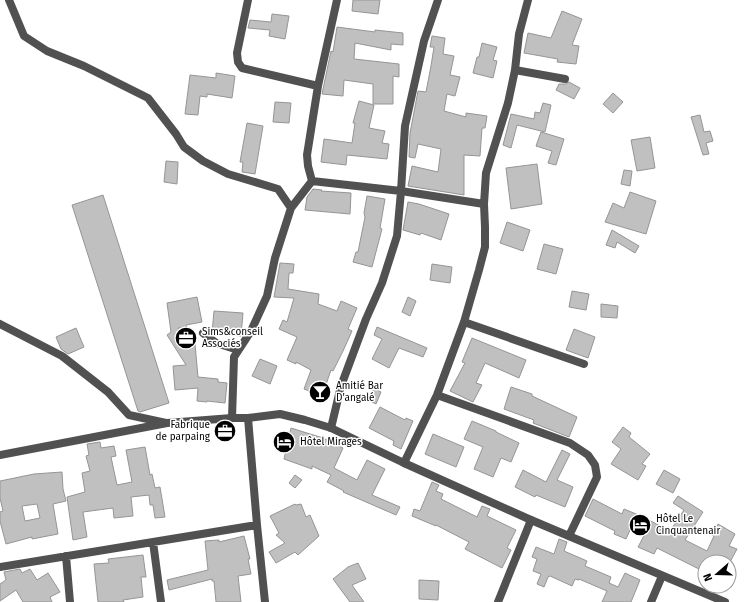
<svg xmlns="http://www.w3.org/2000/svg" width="745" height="602" font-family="'Fira Sans',sans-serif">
<rect width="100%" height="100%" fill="#fff"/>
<path fill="#c0c0c0" stroke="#959595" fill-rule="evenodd" d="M353,0H380L378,14L352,11Z
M562,11L582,19L572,45L579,46L576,64L557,62L558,59L524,53L528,33L551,38Z
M272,14L289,16L285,39L269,36L270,30L248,28L250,20L271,22Z
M337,27L375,32V30L403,33V45L391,44V50L355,43L354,59L399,64V77L393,76V104H373V84L344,80L343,96L322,94L331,51L333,52Z
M432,36L445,38L443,54L454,56L450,75L460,77L455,96L447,94L444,111L466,117V113L487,116L485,128H482L480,156L464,155V195L408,186L412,166L438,172L441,149L418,144L415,158L409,157L410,133L418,91L426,92L431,66L434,47H430Z
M482,43L497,47L493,60L497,61L493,78L473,73L477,57H479Z
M216,73L235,76L232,98L207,94V97L200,96L198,115L185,114L190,75L216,78Z
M569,82L580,88L574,99L556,90L559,84H566Z
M613,93L623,102L613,113L603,104Z
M359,101L374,105L369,128L385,131L382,143L389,144L387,159L347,155L346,165L321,162L324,139L352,143L355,123H353Z
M275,102L291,103L289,123L273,122Z
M543,103L551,105L545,132L517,125L511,148L503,145L511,114L534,119L535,112L540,113Z
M700,115L704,132L710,131L713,141L706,143L709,154L703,155L691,117Z
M247,123L263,126L255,174L242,172L243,162H240Z
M541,132L564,139L556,165L548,163L552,151L536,146Z
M650,137L655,168L637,171L631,140Z
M166,161L178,162L177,184L164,182Z
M537,164L542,204L511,209L506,168Z
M624,170L632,171L630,186L621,184Z
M313,189L322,190L321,191L351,193L350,214L305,210L307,197Z
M630,192L656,201L646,234L605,222L613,203L624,208Z
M103,195L169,403L140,412L138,411L72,205Z
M367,196L385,199L380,228L382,229L372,267L353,262L356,252H358L365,217L364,213Z
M408,202L419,204L449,214L441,240L421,233L420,235L403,230Z
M507,222L530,230L523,251L500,243Z
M612,230L639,246L635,253L617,242L615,248L606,245Z
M544,244L563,249L556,274L537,269Z
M280,263L294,264L293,273H289L288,289L319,294L318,304L337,311L341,301L357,308L348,329L352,331L343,351L333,371L331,370L322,396L304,389L311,370L296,362V364L287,360L297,337L279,329L283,320L287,322L294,298L274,297Z
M432,264L452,267L450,283L430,280Z
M572,291L589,294L586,310L569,307Z
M197,297L202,322L186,325L187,327L178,328L188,345L195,344L198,377L218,379V382L227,383L225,403L207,401V402L197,401L198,388L175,390L173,366L186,365L167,335L171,332L167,303Z
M408,297L416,301L410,316L402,312Z
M601,304L618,306L617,318L601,317Z
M214,311L243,313L241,336L212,333Z
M377,327L427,348L423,357L399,348L389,368L372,359L382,339L374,335Z
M76,328L84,347L68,354L61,349L56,337Z
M574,329L595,337L588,358L566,350Z
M472,338L526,360L519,378L485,363L476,383L482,385L473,402L450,391L465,363L462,362Z
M260,359L277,366L270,384L252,376Z
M511,387L532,394V396L577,417L569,437L533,423L534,420L504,409Z
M374,388L381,392L376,404L368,400Z
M380,407L405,420L406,418L413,421L401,449L393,445L394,441L369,428Z
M472,421L496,431V432L519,443L511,462L501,458L493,477L474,469L483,447L464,439Z
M623,427L631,433L629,437L650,454L642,464L646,466L638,480L611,464L621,449L612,442Z
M291,428L323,438L343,448L334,468L357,480L367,460L385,469L372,495L400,507L396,515L343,492L344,491L327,482L331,475L312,466V469L284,459Z
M433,434L464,447L456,467L425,454Z
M100,442L101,448L114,446L116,456L111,457L117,485L132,482L126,450L145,447L150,475L152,474L155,488L160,487L165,517L155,518L153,505H150L149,495L131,497L133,516L114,518L113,508L83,512L87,537L73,540L67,497L85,492L82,473L90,471L86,456L89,455L87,444Z
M562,450L570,454L557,480L573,487L565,507L536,495L535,497L515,487L523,470L546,482Z
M664,470L680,479L673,493L656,484Z
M62,472L63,489L66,501L53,504L58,534L32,539V537L6,544L0,521V512L3,511L0,498V481L34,474ZM37,504L40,518L25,521L22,506Z
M295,475L302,480L295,488L289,483Z
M432,482L439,485L436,491L443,494L441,499L477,517L482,506L490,509L487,516L516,530L507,548L511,550L502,568L465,549L469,542L436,525V526L412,516L414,509L420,511Z
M678,496L703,512L685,540L707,551L714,536L712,535L718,524L735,534L729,546L737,549L730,562H705V572L657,548L654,554L638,547L645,534L631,528L626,539L614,534L615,531L585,516L593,499L622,514L624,509L641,516L670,531L684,510L673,503Z
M295,504L296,505L301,504L306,517L310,515L319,536L298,555L295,552L276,563L269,552L285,543L276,535L279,533L270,516Z
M244,536L250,559H248L251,574L238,576L241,602H216L214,581H212V579L169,590L167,580L208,570L205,541L219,540V542Z
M559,539L567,542L564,551L587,561L585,566L611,577L609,583L618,587L625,573L640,580L631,602H602L607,591L579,579V580L575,579L572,586L550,576L548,577L544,587L537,584L541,574L533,571L537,559L532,557L536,547L554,554Z
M143,555L146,577H141L143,597L123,600L124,602H98L94,564L109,563L108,559Z
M358,563L366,579L352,585L364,602H350L333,579L348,567Z
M20,569L22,573L30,569L37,580L48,573L60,592L50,597L52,602H23L16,590L0,601V584L6,580L4,572Z
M419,580L439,581L438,600L419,599Z"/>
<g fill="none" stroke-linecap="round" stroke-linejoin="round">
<path stroke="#515151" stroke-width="8" d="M9,0L24,36L47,51L84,66L148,98L176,134L184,147L203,161L228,174L278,189L291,208
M248,0L237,53L238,62L242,68L318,86
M515,70L565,79
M312,181L401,191L484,204
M464,322L584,364
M0,324L62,356L108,392L129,415L166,423
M203,333L216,343L238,350
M437,395L570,443L588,455L595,465L597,477L569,536
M232,418L234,357L251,331L267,296L275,258L291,208L312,181L308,166L307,155L318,86L337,0
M248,418L257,525L265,602
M331,428L341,386L366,319L382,283L397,236L401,191L405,126L424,41L438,0
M404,463L437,395L464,322L479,270L485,247V227L484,204L486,173L508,103L515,70L519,34L528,0
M153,542L161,602
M66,556L70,602
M0,567L257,525
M498,602L531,520
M651,602L662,576"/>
<path stroke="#515151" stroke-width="8" d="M0,455L167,423L232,418H248L280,414L305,420L331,428L404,463L531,520L725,602"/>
</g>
<defs>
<g id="office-disc" transform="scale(1.15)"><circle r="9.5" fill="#000" stroke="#fff"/><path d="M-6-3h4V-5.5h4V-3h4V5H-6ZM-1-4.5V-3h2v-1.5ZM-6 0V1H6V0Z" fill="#fff"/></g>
<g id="bar-disc" transform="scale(1.15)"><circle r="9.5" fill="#000" stroke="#fff"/><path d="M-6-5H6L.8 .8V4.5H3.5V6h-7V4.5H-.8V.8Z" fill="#fff"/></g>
<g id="hotel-disc" transform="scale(1.15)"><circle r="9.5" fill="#000" stroke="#fff"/><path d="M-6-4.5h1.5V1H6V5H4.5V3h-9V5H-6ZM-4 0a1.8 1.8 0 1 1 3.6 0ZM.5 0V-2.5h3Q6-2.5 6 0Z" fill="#fff"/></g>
</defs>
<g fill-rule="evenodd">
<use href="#office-disc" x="186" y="338"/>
<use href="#bar-disc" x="320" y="392"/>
<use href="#office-disc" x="225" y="431"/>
<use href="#hotel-disc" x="284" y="442"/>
<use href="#hotel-disc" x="640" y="525"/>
</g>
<g text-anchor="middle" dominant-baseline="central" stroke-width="3" stroke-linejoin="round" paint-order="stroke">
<g font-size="10" fill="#000" stroke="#fff" text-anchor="start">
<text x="202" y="332">Sims&amp;conseil<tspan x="202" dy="12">Associés</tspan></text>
<text x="336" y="386">Amitié Bar<tspan x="336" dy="12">D’angalé</tspan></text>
<text x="210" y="425" text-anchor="end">Fabrique<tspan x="210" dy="12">de parpaing</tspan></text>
<text x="300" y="442">Hôtel Mirages</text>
<text x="656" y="519">Hôtel Le<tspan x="656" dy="12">Cinquantenair</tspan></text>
</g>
</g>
<g transform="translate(717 574) rotate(250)"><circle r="19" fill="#ffffff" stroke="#999999"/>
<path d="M0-3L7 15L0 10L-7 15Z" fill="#000000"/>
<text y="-6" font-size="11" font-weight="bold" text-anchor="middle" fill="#000000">N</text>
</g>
</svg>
